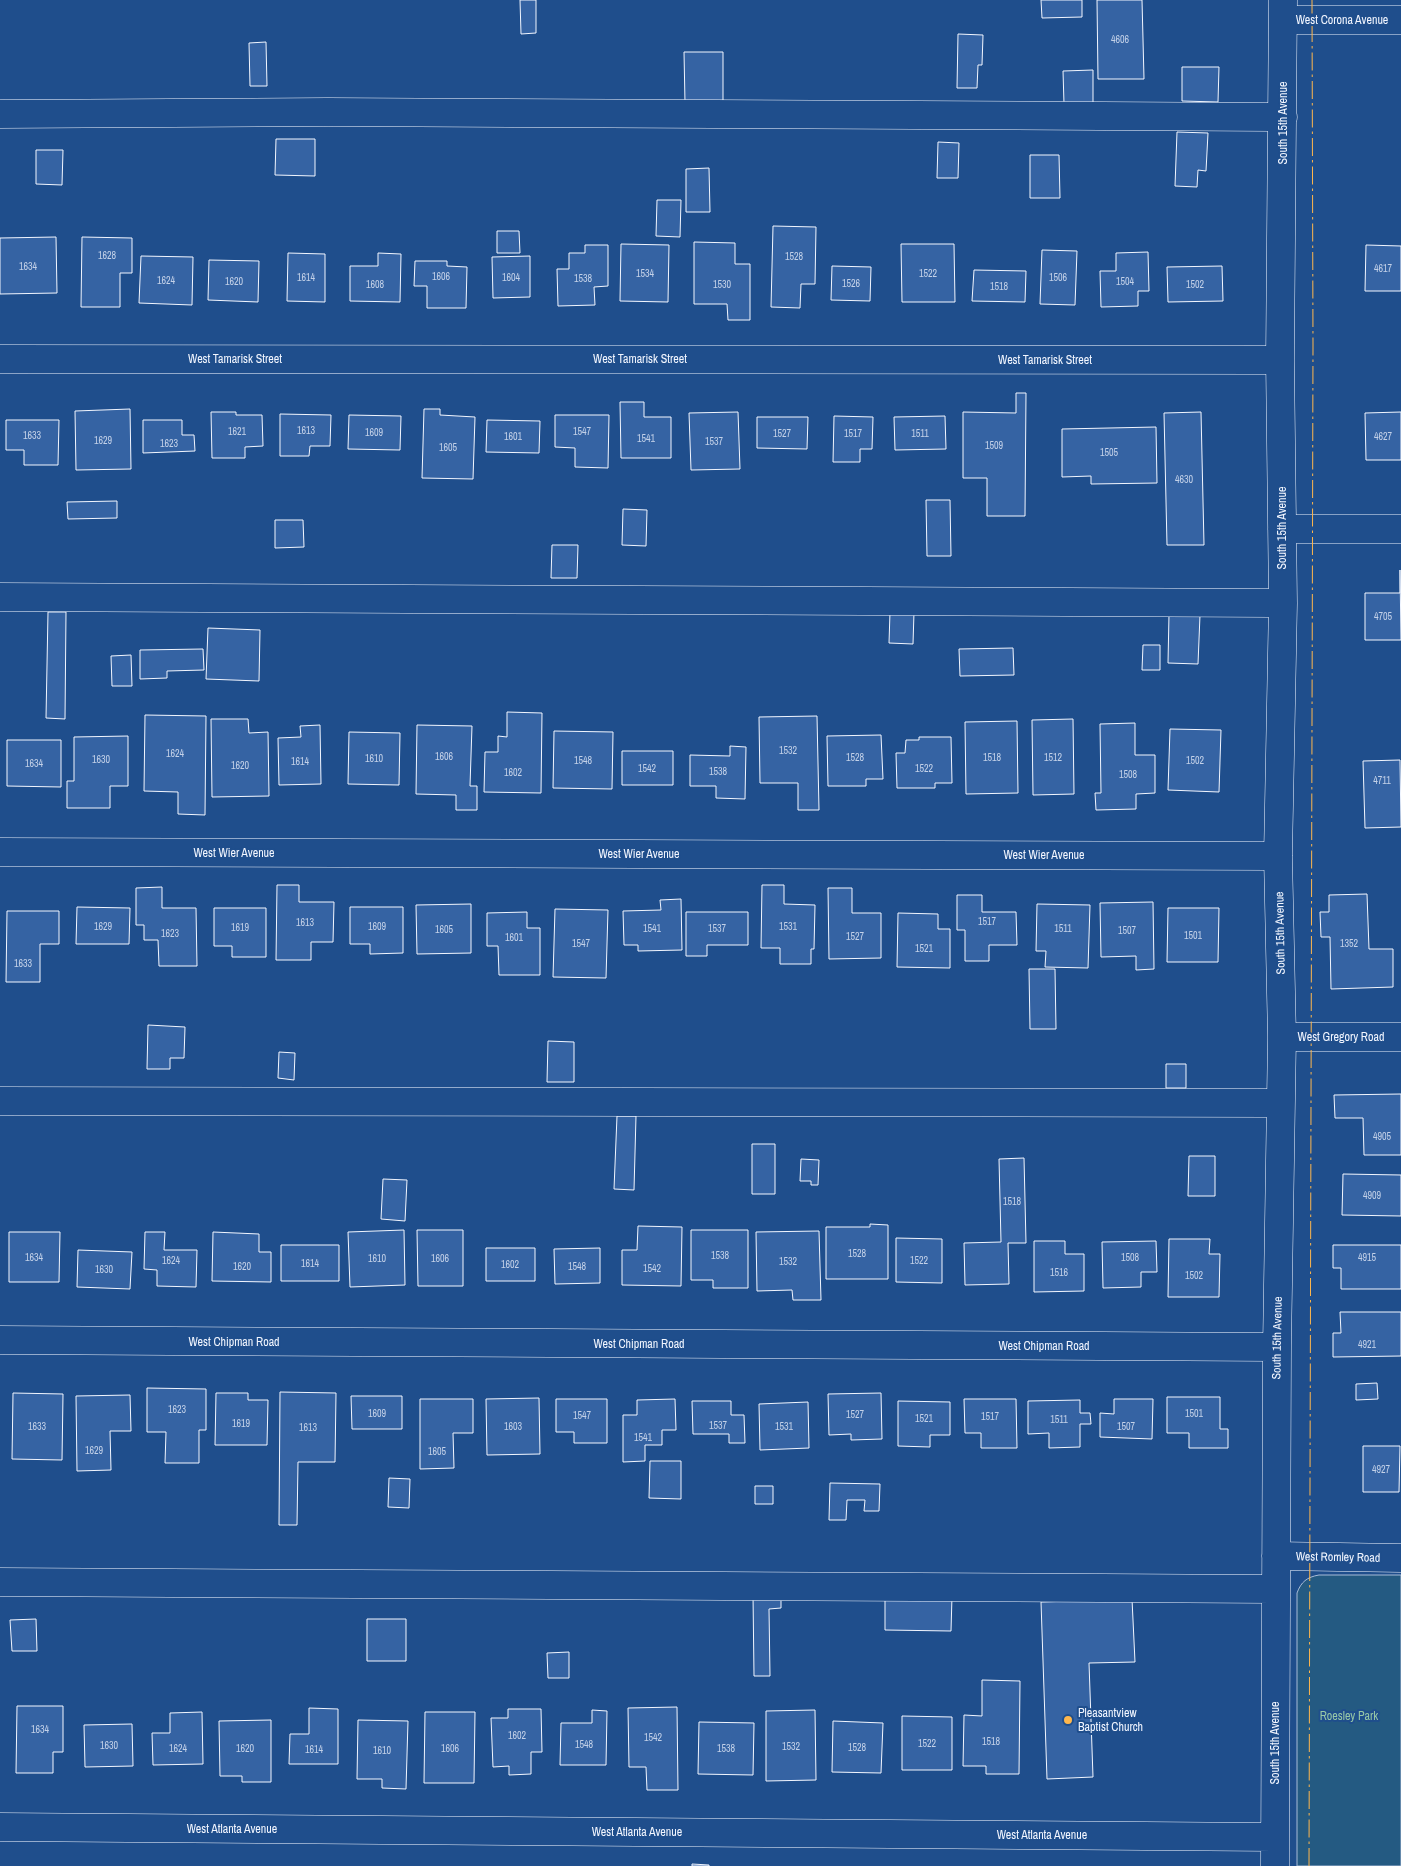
<svg xmlns="http://www.w3.org/2000/svg" width="1401" height="1866" font-family="'Archivo Narrow',sans-serif">
<rect width="100%" height="100%" fill="#1f4e8c"/>
<path fill="#245a82" stroke="#a8bbd7" d="M1319,1575H1401V1866H1297V1593C1301,1582 1307,1577 1319,1575Z"/>
<path fill="#3563a3" stroke="#f2f6ff" d="M520,0H536V33L521,34Z
M1041,0H1082V17L1042,18Z
M1097,0H1142L1144,79H1098Z
M958,34L983,35L982,65H978L977,88H957Z
M266,42L267,86H250L249,43Z
M684,52H723V102L685,103Z
M1182,67H1219L1218,102L1182,101Z
M1093,70V103L1064,104L1063,71Z
M1177,132L1208,133L1206,171L1198,170L1197,187L1175,186Z
M276,139H315V176L275,175Z
M938,142L959,143L958,178H937Z
M36,150H63L62,185L36,184Z
M1030,155H1059L1060,198H1030Z
M709,168L710,212H686V169Z
M657,200H681L680,237L656,236Z
M773,226L816,227L815,284H801L800,308L771,307Z
M497,231H519L520,253H497Z
M56,237L57,293L0,294V238Z
M82,237L132,238V273H120V307H81Z
M694,242L735,243V264H750V320H728L727,304H694Z
M621,244L669,245L668,302L620,301Z
M901,244H954L955,302H902Z
M585,245H608V286L594,287L595,305L558,306L557,269H569V253H585Z
M1366,245L1401,246V291H1365Z
M1042,250L1077,251L1075,305L1040,304Z
M1148,252L1149,291H1138V306L1101,307L1100,271H1116V253Z
M288,253L325,254V302L287,301Z
M378,253L401,254L400,302L350,301V266H378Z
M141,256L193,257L192,305L139,303Z
M530,256V297L493,298L492,257Z
M209,260L259,261L258,302L208,300Z
M415,261H447V266L467,267L466,308H427V286H414Z
M832,266L871,267L870,301L831,300Z
M1222,266L1223,301L1168,302L1167,267Z
M974,270L1026,271L1025,302L972,301Z
M1016,393H1026L1025,516H987V478H963V412L1016,413Z
M620,402H644V417H671V458H621Z
M130,409L131,469L76,470L75,411Z
M424,409H440V415L475,417L473,479L422,478Z
M211,412H236V415H262L263,446L245,447V458H212Z
M738,412L740,469L691,470L689,413Z
M1201,412L1204,545H1167L1164,413Z
M1401,412V460H1366L1365,413Z
M280,414L331,415L330,446H310L309,456H280Z
M349,415L401,416L400,450L348,449Z
M555,415H609L608,468L575,467V448L555,447Z
M834,416L873,417L872,449H860V462H833Z
M945,416L946,449L895,450L894,417Z
M757,417H808L807,449L757,448Z
M6,420H59L58,465H24V450H6Z
M143,420H182V435H194L195,451L143,453Z
M487,420L540,421L539,453L486,452Z
M1156,427L1157,483L1091,484V476L1062,477V429Z
M926,500H950L951,556H927Z
M117,501V518L68,519L67,502Z
M623,509L647,510L646,546L622,545Z
M275,520H303L304,547L275,548Z
M552,545H578L577,578H551Z
M1400,570L1401,640H1365V593H1400Z
M48,612H66L65,719L46,718Z
M890,612H914L913,644L889,643Z
M1169,614L1200,615L1198,664L1168,663Z
M208,628L260,630L259,681L206,679Z
M1143,645H1160V670H1142Z
M1013,648L1014,675L960,676L959,649Z
M203,649L204,670L167,671V678L140,679V650Z
M131,655L132,686H112L111,656Z
M507,712L542,713L541,793L484,792L485,752H498V736L507,737Z
M145,715L206,716L205,815L178,814V792L144,791Z
M817,716L819,810H798V783H760L759,717Z
M211,719H248L249,733L268,732L269,796L212,797Z
M1073,719L1074,794L1033,795L1032,720Z
M1017,721L1018,793L966,794L965,722Z
M1135,723V755H1155V793L1136,794V809L1096,810L1095,793H1101L1100,724Z
M320,725L321,784L279,785L278,738L301,737L300,726Z
M417,725L472,726L470,786H477V810H456V795L416,794Z
M1170,729L1221,730L1219,792L1168,790Z
M554,731L613,732L612,789L553,788Z
M349,732L400,733L399,785L348,784Z
M881,735L883,779H866V786H828L827,736Z
M128,736V786H110V808H67V781H74V737Z
M919,737H951L952,783H935V788H897L896,753H905L906,740H919Z
M7,740H61V787L7,786Z
M730,746L746,747L745,799L716,798V786H690V755L730,756Z
M622,751H673V785H622Z
M1400,760L1401,827L1365,828L1363,761Z
M277,885H299V902H334L333,942H311V960H276Z
M762,885H784V904L815,905L814,949H811V964H780V948H761Z
M162,887V908H196L197,966H159L158,940H144V925H136V888Z
M828,888H852V913H881V958L829,959Z
M1367,894L1369,949H1393V987L1331,989L1330,937H1321L1320,912H1329V895Z
M957,895H982V912H1016L1017,945H989V961H965V930H957Z
M681,899L682,950L638,951V945H624L623,911L661,910L660,900Z
M1153,902L1154,969L1136,970V956L1101,957L1100,903Z
M471,904V953L417,954L416,905Z
M1037,904L1090,905L1088,968L1045,967L1046,951H1036Z
M77,907L130,908L129,944H76Z
M350,907H403V953L370,954V944H350Z
M214,908H266V957H232V946H214Z
M1168,908H1219L1218,962H1167Z
M555,909L608,910L606,978L553,977Z
M7,911H59V944H40V982H6Z
M527,912V928H540V975H499L498,946H487V913Z
M686,912H748V945H707V956H686Z
M898,913L938,914V929H950V968L897,967Z
M1029,969H1055L1056,1029H1030Z
M148,1025L185,1027L184,1058H170V1069H147Z
M548,1041L574,1042V1082H547Z
M279,1052L295,1053L294,1080L278,1078Z
M1166,1064H1186V1088H1166Z
M1401,1094V1155H1364L1363,1118H1335L1334,1095Z
M617,1116H636L634,1190L614,1189Z
M752,1144H775V1194H752Z
M1189,1156H1215V1196H1188Z
M1024,1158L1026,1243H1008L1009,1284L965,1285L964,1243L1001,1242L999,1159Z
M801,1159L819,1160L818,1185H811V1181H800Z
M1343,1174L1401,1175V1216L1342,1215Z
M383,1179L407,1180L405,1221L381,1219Z
M870,1224L888,1225V1279H826V1227H870Z
M638,1226L682,1227L681,1286L622,1285V1250H637Z
M404,1230L405,1285L350,1287L348,1232Z
M417,1230H463V1286H418Z
M691,1230H748V1288H713V1280H691Z
M819,1231L821,1300H793L792,1290L757,1291L756,1232Z
M9,1232H60L59,1282H9Z
M145,1232H165L164,1250H197L196,1287L157,1286V1270L144,1269Z
M213,1232L259,1234V1252H271V1282L212,1281Z
M896,1238L942,1239V1283L896,1282Z
M1169,1239H1210L1209,1254H1220L1219,1297H1168Z
M1034,1241H1065V1254H1084V1291L1034,1292Z
M1156,1241L1157,1272H1141V1287L1103,1288L1102,1242Z
M281,1245H339V1281H281Z
M1333,1245H1401V1289H1341V1268H1333Z
M486,1248H535V1281H486Z
M600,1248V1283L555,1284L554,1249Z
M78,1250L132,1252L130,1289L77,1287Z
M1340,1312H1401V1356L1333,1357V1333H1341Z
M1377,1383L1378,1399L1356,1400V1384Z
M147,1388L206,1389V1430H199V1463H165L166,1432H147Z
M280,1392L336,1393L335,1462H298L297,1525H279Z
M13,1393L63,1394L62,1460L12,1459Z
M216,1393H248V1400H268L267,1445H215Z
M881,1393L882,1439L851,1440V1434L829,1435L828,1394Z
M130,1395L131,1431H110L111,1470L77,1471L76,1396Z
M351,1396H402V1429H352Z
M1167,1397H1220V1429H1228V1448H1189V1433H1167Z
M539,1398L540,1454L487,1455L486,1399Z
M420,1399H473V1433H453L454,1468L420,1469Z
M556,1399H607V1443H574V1432H556Z
M675,1399L676,1430H662V1445H645V1461L623,1462V1415H637V1400Z
M964,1399H1016L1017,1448H981V1433H965Z
M1114,1399H1153L1152,1439L1100,1437V1413L1114,1414Z
M1080,1400V1413H1090L1091,1424H1080V1447L1049,1448V1433L1028,1434V1401Z
M692,1401H731V1415H744L745,1443H729V1434H693Z
M898,1401L950,1402V1435H930V1447L898,1446Z
M808,1402L809,1448L760,1450L759,1404Z
M1363,1446H1400L1399,1492H1363Z
M650,1461H681V1499L649,1498Z
M389,1478L410,1479L409,1508L388,1507Z
M830,1483L880,1484L879,1511H864L865,1500H847L846,1520H829Z
M755,1486H773V1504H755Z
M753,1595H781V1608L769,1609L770,1676H754Z
M885,1596H952L951,1631L885,1630Z
M1132,1599L1135,1662L1089,1663L1093,1777L1047,1779L1041,1602Z
M36,1619L37,1651H12L10,1620Z
M367,1619H406V1661H367Z
M569,1652V1678H548L547,1653Z
M982,1680L1020,1681L1019,1774H986V1766H963L964,1715L982,1716Z
M17,1706H63V1752H53V1773H16Z
M677,1707L678,1790H647L646,1767H629L628,1708Z
M309,1708L338,1709V1764H289L290,1734H309Z
M508,1709H541L542,1752H531V1774L509,1775V1766L493,1767L491,1718H508Z
M592,1710L607,1711L606,1765H560L561,1723H592Z
M815,1710L816,1780L766,1781V1711Z
M202,1712L203,1764L153,1765L152,1733H170V1713Z
M425,1712H475L474,1783H424Z
M902,1716L952,1717V1770H902Z
M271,1720V1782H242V1776H220L219,1721Z
M358,1720L408,1721L406,1789L382,1788V1779H357Z
M833,1721L883,1723L881,1773L832,1772Z
M699,1722L754,1723L753,1775L698,1774Z
M132,1724L133,1766L85,1767L84,1725Z
M692,1864L709,1865V1866H692Z"/>
<g fill="none" stroke-linecap="round" stroke-linejoin="round">
<g stroke="#f2f6ff" stroke-width="29">
<path id="minor" d="M1283,20H1401
M0,114L328,112L1283,117
M0,359L1280,360
M1282,529H1401
M0,597L1283,603
M0,852L1278,856
M1282,1037H1401
M0,1101L1280,1103
M0,1340L1277,1347
M1276,1556L1401,1558
M0,1582L1275,1589
M0,1827L1275,1837
M1275,1866L1277,1347L1282,1037L1278,856L1283,603L1280,360L1283,0"/>
</g>
<use href="#minor" stroke="#1f4e8c" stroke-width="28"/>
<path stroke="#ffb74d" stroke-width="1" stroke-dasharray="18 4 2.5 4" stroke-linecap="butt" d="M1309,1866L1313,345L1312,0"/>
</g>
<circle fill="#ffb74d" stroke="#1f4e8c" stroke-width="2" cx="1068" cy="1720" r="5"/>
<g text-anchor="middle" dominant-baseline="central" stroke-width="4" stroke-linejoin="round" paint-order="stroke">
<g font-size="10" fill="#c3d1e8">
<text x="1120" y="39">4606</text>
<text x="107" y="255">1628</text>
<text x="794" y="256">1528</text>
<text x="28" y="266">1634</text>
<text x="1383" y="268">4617</text>
<text x="645" y="273">1534</text>
<text x="928" y="273">1522</text>
<text x="441" y="276">1606</text>
<text x="306" y="277">1614</text>
<text x="511" y="277">1604</text>
<text x="1058" y="277">1506</text>
<text x="583" y="278">1538</text>
<text x="166" y="280">1624</text>
<text x="234" y="281">1620</text>
<text x="1125" y="281">1504</text>
<text x="851" y="283">1526</text>
<text x="375" y="284">1608</text>
<text x="722" y="284">1530</text>
<text x="1195" y="284">1502</text>
<text x="999" y="286">1518</text>
<text x="306" y="430">1613</text>
<text x="237" y="431">1621</text>
<text x="582" y="431">1547</text>
<text x="374" y="432">1609</text>
<text x="782" y="433">1527</text>
<text x="853" y="433">1517</text>
<text x="920" y="433">1511</text>
<text x="32" y="435">1633</text>
<text x="513" y="436">1601</text>
<text x="1383" y="436">4627</text>
<text x="646" y="438">1541</text>
<text x="103" y="440">1629</text>
<text x="714" y="441">1537</text>
<text x="169" y="443">1623</text>
<text x="994" y="445">1509</text>
<text x="448" y="447">1605</text>
<text x="1109" y="452">1505</text>
<text x="1184" y="479">4630</text>
<text x="1383" y="616">4705</text>
<text x="788" y="750">1532</text>
<text x="175" y="753">1624</text>
<text x="444" y="756">1606</text>
<text x="855" y="757">1528</text>
<text x="992" y="757">1518</text>
<text x="1053" y="757">1512</text>
<text x="374" y="758">1610</text>
<text x="101" y="759">1630</text>
<text x="583" y="760">1548</text>
<text x="1195" y="760">1502</text>
<text x="300" y="761">1614</text>
<text x="34" y="763">1634</text>
<text x="240" y="765">1620</text>
<text x="647" y="768">1542</text>
<text x="924" y="768">1522</text>
<text x="718" y="771">1538</text>
<text x="513" y="772">1602</text>
<text x="1128" y="774">1508</text>
<text x="1382" y="780">4711</text>
<text x="987" y="921">1517</text>
<text x="305" y="922">1613</text>
<text x="103" y="926">1629</text>
<text x="377" y="926">1609</text>
<text x="788" y="926">1531</text>
<text x="240" y="927">1619</text>
<text x="652" y="928">1541</text>
<text x="717" y="928">1537</text>
<text x="1063" y="928">1511</text>
<text x="444" y="929">1605</text>
<text x="1127" y="930">1507</text>
<text x="170" y="933">1623</text>
<text x="1193" y="935">1501</text>
<text x="855" y="936">1527</text>
<text x="514" y="937">1601</text>
<text x="581" y="943">1547</text>
<text x="1349" y="943">1352</text>
<text x="924" y="948">1521</text>
<text x="23" y="963">1633</text>
<text x="1382" y="1136">4905</text>
<text x="1372" y="1195">4909</text>
<text x="1012" y="1201">1518</text>
<text x="857" y="1253">1528</text>
<text x="720" y="1255">1538</text>
<text x="34" y="1257">1634</text>
<text x="1130" y="1257">1508</text>
<text x="1367" y="1257">4915</text>
<text x="377" y="1258">1610</text>
<text x="440" y="1258">1606</text>
<text x="171" y="1260">1624</text>
<text x="919" y="1260">1522</text>
<text x="788" y="1261">1532</text>
<text x="310" y="1263">1614</text>
<text x="510" y="1264">1602</text>
<text x="242" y="1266">1620</text>
<text x="577" y="1266">1548</text>
<text x="652" y="1268">1542</text>
<text x="104" y="1269">1630</text>
<text x="1059" y="1272">1516</text>
<text x="1194" y="1275">1502</text>
<text x="1367" y="1344">4921</text>
<text x="177" y="1409">1623</text>
<text x="377" y="1413">1609</text>
<text x="1194" y="1413">1501</text>
<text x="855" y="1414">1527</text>
<text x="582" y="1415">1547</text>
<text x="990" y="1416">1517</text>
<text x="924" y="1418">1521</text>
<text x="1059" y="1419">1511</text>
<text x="241" y="1423">1619</text>
<text x="718" y="1425">1537</text>
<text x="37" y="1426">1633</text>
<text x="513" y="1426">1603</text>
<text x="784" y="1426">1531</text>
<text x="1126" y="1426">1507</text>
<text x="308" y="1427">1613</text>
<text x="643" y="1437">1541</text>
<text x="94" y="1450">1629</text>
<text x="437" y="1451">1605</text>
<text x="1381" y="1469">4927</text>
<text x="40" y="1729">1634</text>
<text x="517" y="1735">1602</text>
<text x="653" y="1737">1542</text>
<text x="991" y="1741">1518</text>
<text x="927" y="1743">1522</text>
<text x="584" y="1744">1548</text>
<text x="109" y="1745">1630</text>
<text x="791" y="1746">1532</text>
<text x="857" y="1747">1528</text>
<text x="178" y="1748">1624</text>
<text x="245" y="1748">1620</text>
<text x="450" y="1748">1606</text>
<text x="726" y="1748">1538</text>
<text x="314" y="1749">1614</text>
<text x="382" y="1750">1610</text>
</g>
<g font-size="12" fill="#f2f6ff" stroke="#1f4e8c">
<text x="1342" y="20">West Corona Avenue</text>
<text transform="translate(1283 123) rotate(-90)">South 15th Avenue</text>
<text x="235" y="359">West Tamarisk Street</text>
<text x="640" y="359">West Tamarisk Street</text>
<text x="1045" y="360">West Tamarisk Street</text>
<text transform="translate(1282 528) rotate(-90)">South 15th Avenue</text>
<text x="234" y="853">West Wier Avenue</text>
<text x="639" y="854">West Wier Avenue</text>
<text x="1044" y="855">West Wier Avenue</text>
<text transform="translate(1280 933) rotate(-91)">South 15th Avenue</text>
<text x="1341" y="1037">West Gregory Road</text>
<text transform="translate(1277 1338) rotate(-89)">South 15th Avenue</text>
<text x="234" y="1342">West Chipman Road</text>
<text x="639" y="1344">West Chipman Road</text>
<text x="1044" y="1346">West Chipman Road</text>
<text transform="translate(1338 1557) rotate(1)">West Romley Road</text>
<text transform="translate(1275 1743) rotate(-90)">South 15th Avenue</text>
<text x="232" y="1829">West Atlanta Avenue</text>
<text x="637" y="1832">West Atlanta Avenue</text>
<text x="1042" y="1835">West Atlanta Avenue</text>
</g>
<g font-size="12" fill="#f2f6ff" stroke="#1f4e8c" text-anchor="start">
<text x="1078" y="1713">Pleasantview<tspan x="1078" dy="14">Baptist Church</tspan></text>
</g>
<g font-size="12" fill="#97c8a6" stroke="#1f4e8c">
<text x="1349" y="1716">Roesley Park</text>
</g>
</g>
</svg>
